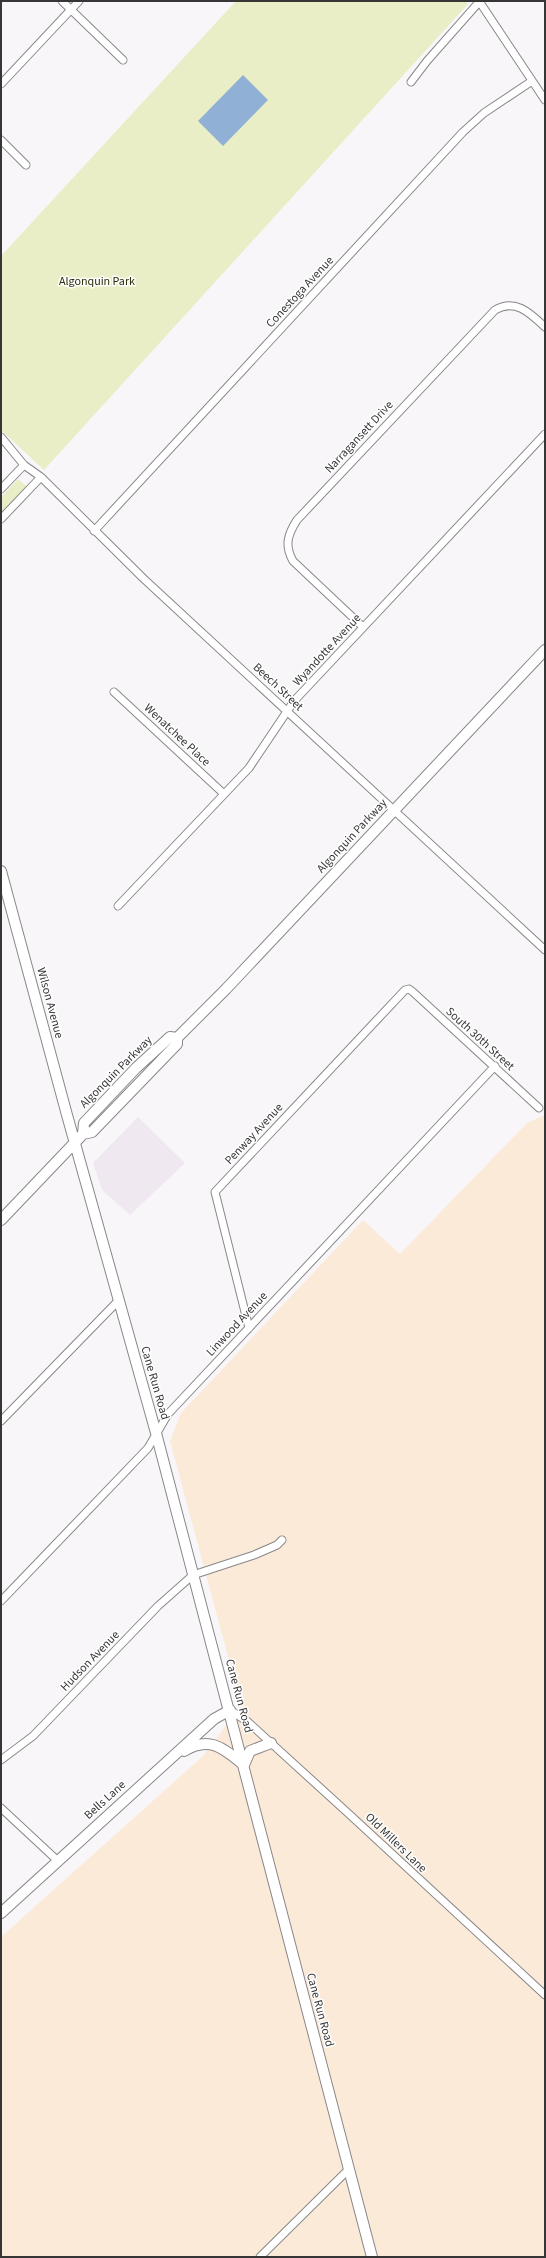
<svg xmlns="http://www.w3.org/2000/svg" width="546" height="2258" font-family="'Source Sans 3',sans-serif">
<rect width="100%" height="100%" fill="#f9f6f9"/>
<path fill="#efe8f1" d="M138,1117L185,1163L130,1215L102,1190L93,1163Z"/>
<path fill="#fcead9" d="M545,1115V2257H1V1937L203,1756L241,1705L170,1441L181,1413L363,1220L400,1254L527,1123Z"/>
<path fill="#e9eec6" d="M236,1H466L468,4L44,470L1,430V256Z
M18,479L28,488L1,516V497Z"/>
<path fill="#90b0d5" d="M243,75L268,100L223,146L198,121Z"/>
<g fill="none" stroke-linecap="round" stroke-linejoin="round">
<g stroke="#898789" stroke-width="9">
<path id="street" d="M62,1L123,60
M479,1L545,100
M411,82L427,61L480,1
M1,84L79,1
M1,140L26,165
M1,437L24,465L41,477L144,579L545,950
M1,489L24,465
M1,519L41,477
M94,531L463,132L484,113L532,81
M363,627L293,561C284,545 288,534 297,520L495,310C515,298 530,313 545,327
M114,692L224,794
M118,906L249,768L294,701L545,434
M249,1328L215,1192L405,990L409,989L413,992L539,1108
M1,1421L119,1300
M1,1601L148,1448L168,1414L495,1066
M230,1710L248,1722L349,1814L545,1995
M1,1760L33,1736L158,1606L193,1575L254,1555L277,1545L282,1540
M1,1808L58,1861
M260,2257L348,2170"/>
</g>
<g stroke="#898789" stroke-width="12">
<path id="secondary" d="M1,871L67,1115L156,1433L372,2257
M83,1134L84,1123L136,1068L170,1037L177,1038
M1,1220L83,1134L92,1132L177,1044V1038L226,989L545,650
M184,1751C210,1735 224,1749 244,1765L250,1751L271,1743
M1,1913L214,1719L230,1710"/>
</g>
<use href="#street" stroke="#fff" stroke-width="7"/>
<use href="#secondary" stroke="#fff" stroke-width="10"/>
</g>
<g text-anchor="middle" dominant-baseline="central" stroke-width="3" stroke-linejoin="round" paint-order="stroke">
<g font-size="12" fill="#2a2c05" stroke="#fff">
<text x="97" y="281">Algonquin Park</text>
</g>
<g font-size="12" fill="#373637" stroke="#fff">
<text transform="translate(300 292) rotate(-47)">Conestoga Avenue</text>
<text transform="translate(359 437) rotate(-47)">Narragansett Drive</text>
<text transform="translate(327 650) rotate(-47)">Wyandotte Avenue</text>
<text transform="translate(278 687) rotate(43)">Beech Street</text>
<text transform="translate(177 735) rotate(43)">Wenatchee Place</text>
<text transform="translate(352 836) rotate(-47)">Algonquin Parkway</text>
<text transform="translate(50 1003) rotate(75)">Wilson Avenue</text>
<text transform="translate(480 1039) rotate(42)">South 30th Street</text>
<text transform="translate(116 1072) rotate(-45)">Algonquin Parkway</text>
<text transform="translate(254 1134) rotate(-47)">Penway Avenue</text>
<text transform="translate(237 1324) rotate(-47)">Linwood Avenue</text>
<text transform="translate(155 1383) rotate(74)">Cane Run Road</text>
<text transform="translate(90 1661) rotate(-46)">Hudson Avenue</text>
<text transform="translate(239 1696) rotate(75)">Cane Run Road</text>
<text transform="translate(105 1800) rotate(-42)">Bells Lane</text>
<text transform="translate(396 1843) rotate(44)">Old Millers Lane</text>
<text transform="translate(320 2010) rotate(75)">Cane Run Road</text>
</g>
</g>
<rect width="546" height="2258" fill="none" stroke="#373637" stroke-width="4"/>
</svg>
